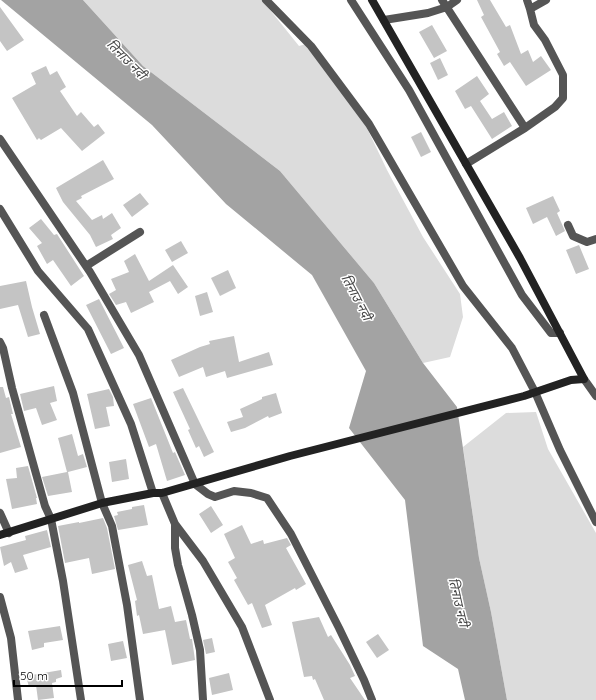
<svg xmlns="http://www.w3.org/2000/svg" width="596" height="700" font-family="Quicksand,'Noto Sans Devanagari',sans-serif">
<rect width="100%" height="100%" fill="#fff"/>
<path fill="#dcdcdc" d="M83,0H262L299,46L306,44L365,124L387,170L423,237L460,294L463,317L450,357L423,363L374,283L280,171L143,66Z
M536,412L548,449L596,533V700H507L491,612L479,558L463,447L506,413Z"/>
<path fill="#a3a3a3" d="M1,0H83L143,66L280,171L374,283L423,363L457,407L479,558L491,612L507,700H465L458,669L423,646L405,500L349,428L366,371L312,275L226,204L152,125Z"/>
<path fill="#c4c4c4" d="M477,0H490L506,27L510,25L521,54L528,50L533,62L541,56L551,70L526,86L510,62L504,66L497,54L500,52L481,17L484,15Z
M0,7L24,40L7,51L0,41Z
M432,25L447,51L434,58L419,32Z
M440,58L448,75L438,80L430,63Z
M46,66L50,75L57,71L66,87L60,91L77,116L81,112L94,127L98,124L105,133L82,151L61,128L41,140L39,138L37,140L12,98L36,84L31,73Z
M477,76L489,94L480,101L492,119L504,112L512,126L492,139L471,106L465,109L455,91Z
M421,132L431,152L421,157L411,137Z
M103,160L114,179L81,196L82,198L76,201L92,220L102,215L103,219L112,213L121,228L111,235L113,239L96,247L90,235L63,202L56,188Z
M140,193L149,204L132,217L123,205Z
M553,196L560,211L557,213L565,231L556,236L547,217L533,224L526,208Z
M41,219L54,235L57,234L84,276L71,286L53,260L47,264L37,246L42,243L29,228Z
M181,241L188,253L172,262L165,250Z
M579,245L589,269L576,274L566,250Z
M135,254L149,281L173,265L188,287L178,294L170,281L149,292L154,302L131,313L126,302L116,305L109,294L116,290L111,279L129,272L124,261Z
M228,270L236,288L220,296L211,278Z
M26,281L32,307L40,334L28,337L18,305L0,309V286Z
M207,292L213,312L200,316L195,296Z
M99,299L124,348L111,354L86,305Z
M234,336L239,362L269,352L273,365L227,378L225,371L206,377L203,367L179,377L171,360L200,347L210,344L209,341Z
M54,386L57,401L50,403L57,420L42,425L36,408L24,411L20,394Z
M0,387H3L6,398L9,397L13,414H11L21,447L0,453Z
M183,388L214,452L204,457L199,446L196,448L188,430L190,429L173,392Z
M109,389L113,397L114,406L106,407L110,426L95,429L87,394Z
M276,393L282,413L269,418L268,416L245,428L231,432L227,422L243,417L240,409L262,399V397Z
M151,398L173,453L175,452L185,475L167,481L156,444L149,447L133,404Z
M72,434L78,456L83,454L87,467L68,472L72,492L48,496L42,477L67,472L58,438Z
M126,459L129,479L112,482L109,462Z
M28,466L37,498H36L37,504L12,509L6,479L17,478L16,468Z
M144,505L148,525L118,530L114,516L118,515L117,512L132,509V507Z
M211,506L223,525L211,533L199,514Z
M103,518L107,528L115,569L92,574L89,558L65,563L58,526L79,522V523Z
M242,525L251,544L263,540L264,544L287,538L291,545L286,548L306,584L296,590L295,588L265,605L272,625L262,628L252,603L248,605L234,580L237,578L228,562L235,558L224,534Z
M47,530L51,547L23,555L28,569L15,573L11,562L4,566L0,547L26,540L25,536Z
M142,561L147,576L152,575L159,609L171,606L175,622L186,620L190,639H192L195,660L172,665L165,630L143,634L139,615L137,616L135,601L137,600L128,565Z
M319,617L328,637L331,635L350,665L355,676L350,678L365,700H324L315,679L313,680L312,676L304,677L292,622Z
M60,626L63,640L44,643V647L32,650L28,631Z
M378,634L389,650L377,658L366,642Z
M212,638L215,652L206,654L203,640Z
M123,641L127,658L111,661L108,644Z
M61,670L62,677L56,679V682L52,683L54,698L38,700L36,685L29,687L26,676Z
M229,673L233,690L212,695L209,678Z"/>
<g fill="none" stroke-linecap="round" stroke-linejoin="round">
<path stroke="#555" stroke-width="8" d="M266,0L311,46L369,124L463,286L512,348L535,392L560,450L596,522
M351,0L409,90L522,295L551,333H560
M442,0L525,128
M527,0L530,9L546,0
M384,20L428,13L447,7L457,0
M0,139L90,272L139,355L195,484L208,494L215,497L234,491L251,493L267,498L291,534L339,628L364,680L372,700
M466,164L525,128L555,107L563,98V75L545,40L534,25L530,9
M0,209L38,271L88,329L131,424L153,493
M568,225L573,236L587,242L596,239
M86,266L140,232
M44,315L73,393L102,503L112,526L127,605L140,700
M0,342L3,348L12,388L45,506L51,519L63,581L81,700
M584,379L596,396
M162,493L175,524L203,561L242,627L270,700
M0,513L9,533
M175,524V548L178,565L192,615L200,650L203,700
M0,597L11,638L18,700"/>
<path stroke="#222" stroke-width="8" d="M0,535L102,503L153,493H162L290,456L524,396L571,380L584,379L520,258L372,0"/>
</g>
<g text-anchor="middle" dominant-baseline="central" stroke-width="3" stroke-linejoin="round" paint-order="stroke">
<g font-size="13" font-style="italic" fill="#444" stroke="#fff">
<text transform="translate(127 59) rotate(45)">तिनाउ नदी</text>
<text transform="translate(357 297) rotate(62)">तिनाउ नदी</text>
<text transform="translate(459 602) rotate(77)">तिनाउ नदी</text>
</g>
</g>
<path d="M14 680v6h108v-6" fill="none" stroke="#000000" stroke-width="2"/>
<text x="20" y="680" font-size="12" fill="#000000" stroke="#ffffff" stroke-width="3" paint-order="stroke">50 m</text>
</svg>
